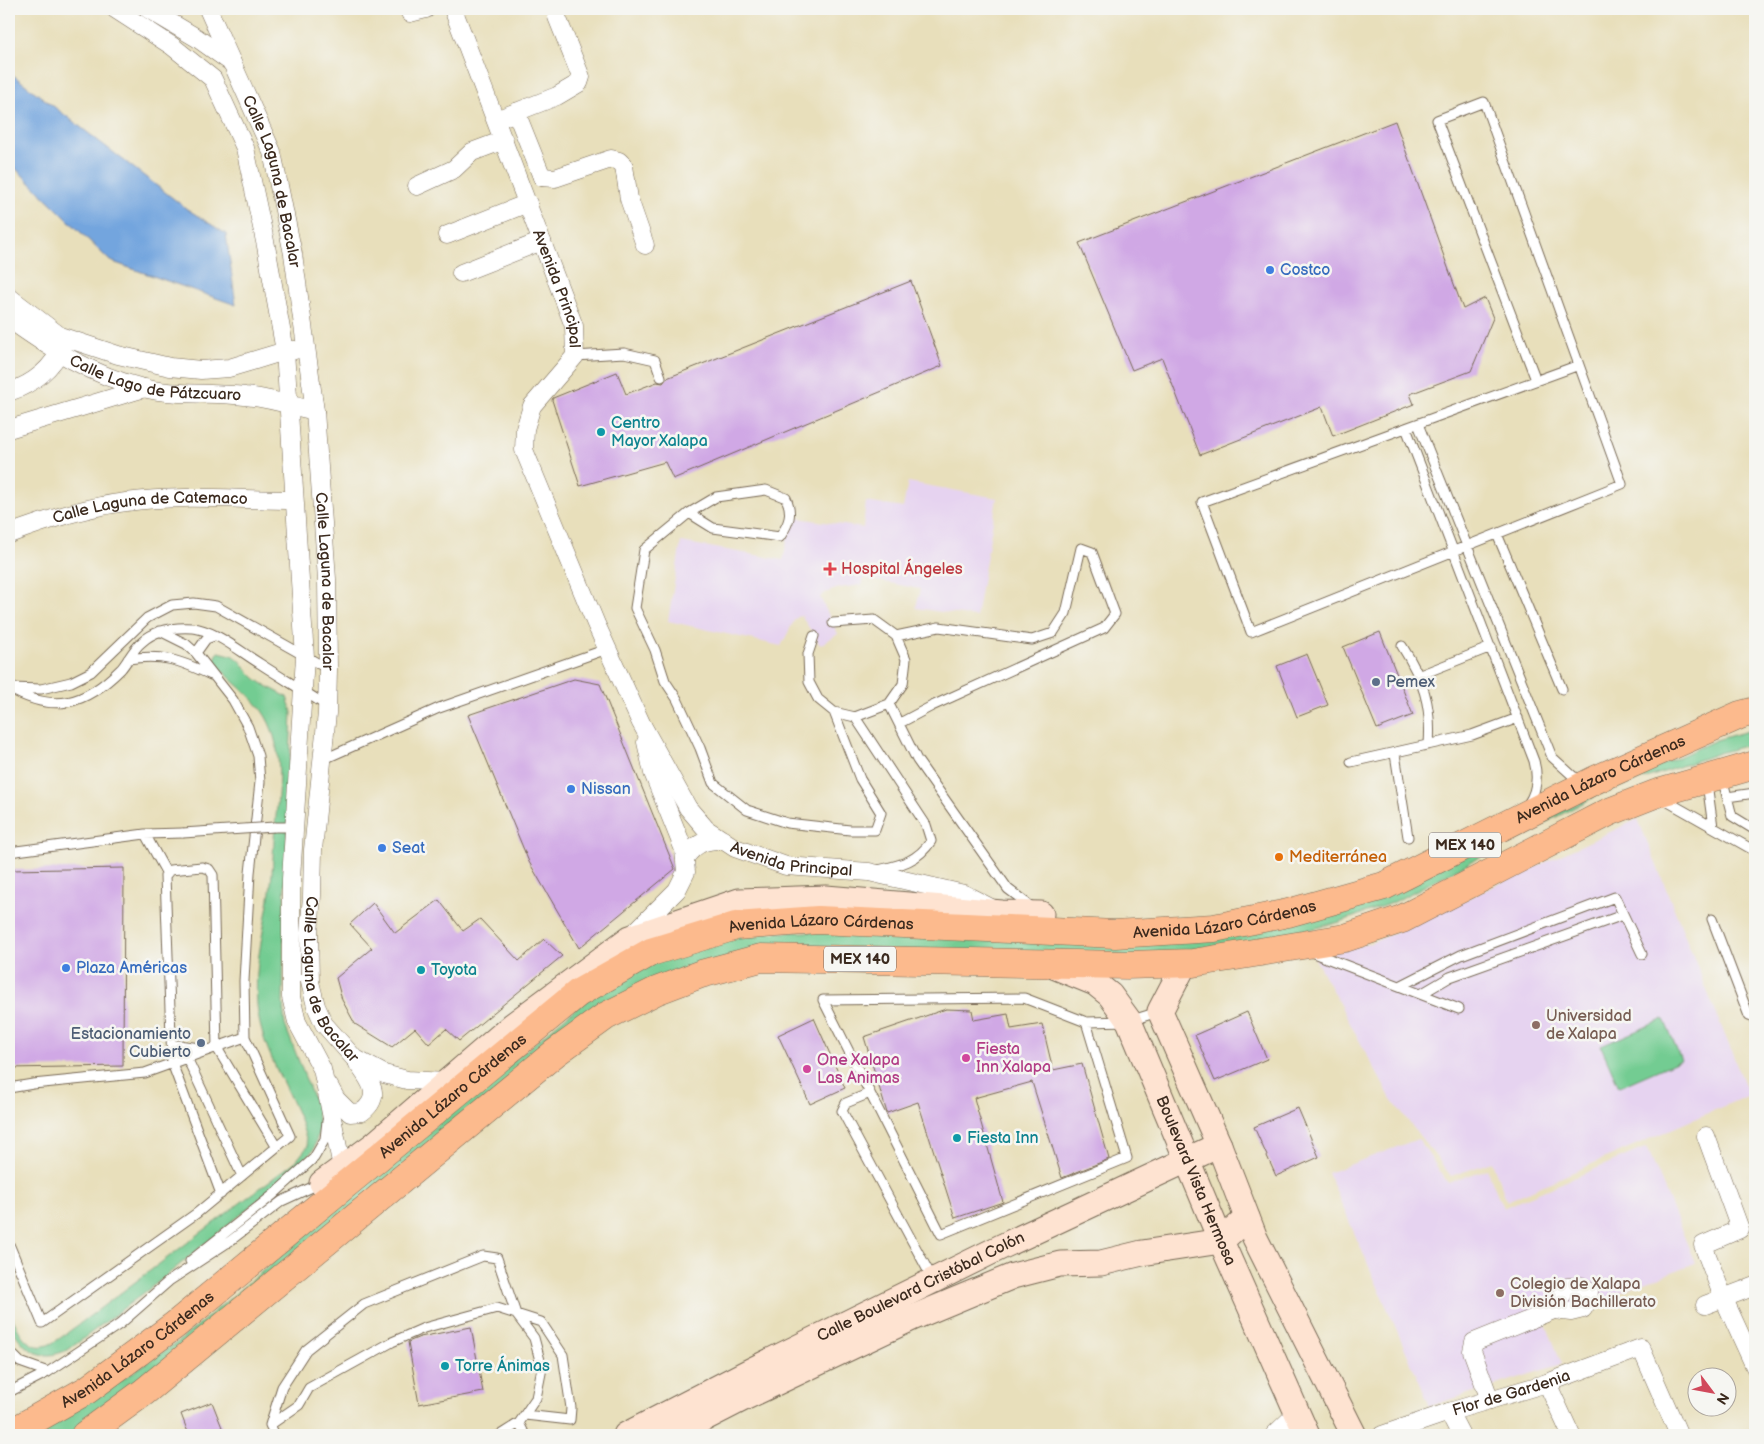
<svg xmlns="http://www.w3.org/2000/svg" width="1764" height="1444" font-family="'Balsamiq Sans',sans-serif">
<rect width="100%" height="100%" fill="#f6f6f2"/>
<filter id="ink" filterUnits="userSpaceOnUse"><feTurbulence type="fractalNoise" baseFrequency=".02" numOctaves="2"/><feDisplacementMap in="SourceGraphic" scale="10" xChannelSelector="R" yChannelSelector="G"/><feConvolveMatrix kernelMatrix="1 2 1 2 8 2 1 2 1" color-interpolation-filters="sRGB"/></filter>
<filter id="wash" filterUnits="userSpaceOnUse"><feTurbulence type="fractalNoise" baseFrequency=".0096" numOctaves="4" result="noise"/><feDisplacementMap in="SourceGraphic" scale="20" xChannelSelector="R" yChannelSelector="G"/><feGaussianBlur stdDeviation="1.12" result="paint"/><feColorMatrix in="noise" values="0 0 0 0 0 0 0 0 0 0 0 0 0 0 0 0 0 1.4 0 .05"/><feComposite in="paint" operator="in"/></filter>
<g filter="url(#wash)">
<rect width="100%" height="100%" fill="#e8dfbb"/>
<path fill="#e6d3f0" d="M908,482L997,498L976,617L916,608L920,589L864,578L862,585L839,588L825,593L820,597L838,634L820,645L801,615L795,619L781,646L668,621L681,542L783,560L792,517L863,528L866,502L903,508Z
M1638,819L1749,1095L1507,1201L1492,1162L1451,1176L1391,1099L1313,955L1372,943Z
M1418,1139L1448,1183L1487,1169L1503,1208L1647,1147L1695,1263L1545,1322L1562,1364L1430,1406L1328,1173Z"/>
<path fill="#73cc92" stroke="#577b58" d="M218,652C246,657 238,663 256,679C265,686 277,691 287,697L292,712L284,902L283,1005L285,1025L317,1108L319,1130L314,1149L297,1168L161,1280L68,1350C62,1352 55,1355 49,1355C24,1355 9,1330 9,1308C15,1324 25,1353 48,1345C58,1341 69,1331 78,1325L296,1161L308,1146C297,1097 261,1056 257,1005C254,968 262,939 268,904C273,878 273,851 275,825C279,790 284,749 266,717C254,695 230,681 214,662Z
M1755,729V743L1719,753L1600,794L1394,902L1340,922L1193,959L857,953L661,981L72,1435H13L114,1385L178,1342L587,999L653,957L739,933L871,931L1116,938L1385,891L1716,740Z
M1664,1019L1681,1060L1619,1087L1601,1046Z"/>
<path fill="#73a5de" stroke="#57687e" d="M9,72L187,209L226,234L236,305L110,261L9,162Z"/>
<g id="blocks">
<path fill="#d0a8e5" d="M1395,121L1463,309L1485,298L1493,318L1471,371L1410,394L1414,404L1333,436L1322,407L1200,455L1162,358L1132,370L1079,243Z
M911,281L942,366L673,479L665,462L580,486L552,400L553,398L617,372L626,394L657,382L663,383L667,378Z
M1380,632L1413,715L1377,729L1343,647Z
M1307,654L1328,705L1297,717L1277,666Z
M574,679L600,684L675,869L579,948L529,862L468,715Z
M124,868L123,1066L9,1068V870Z
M439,900L463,931L480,919L519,961L544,939L562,956L459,1041L446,1029L429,1044L415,1028L392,1047L355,1024L342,1000L336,978L372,948L350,924L373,903L395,933Z
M946,1009L972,1010L974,1020L1008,1014L1011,1029L1042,1024L1053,1070L1082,1064L1109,1159L1062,1178L1032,1082L974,1098L1003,1202L955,1218L918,1102L887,1113L864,1037Z
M1247,1012L1267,1059L1215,1081L1195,1035Z
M814,1018L845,1088L810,1104L778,1035Z
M1298,1108L1319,1157L1276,1176L1254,1127Z
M471,1327L483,1392L419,1404L408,1342L420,1337Z
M212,1402L225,1435H189L181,1414Z"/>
</g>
</g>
<g filter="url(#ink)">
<use href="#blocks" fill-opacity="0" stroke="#786955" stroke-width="1"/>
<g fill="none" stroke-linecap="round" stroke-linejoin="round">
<g stroke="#786955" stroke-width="11">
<path id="lane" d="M575,356L624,353L655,360L661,377
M1536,380L1437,120L1484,102L1622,484L1251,632L1202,502L1579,365
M1418,424L1552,757L1574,777L1582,778
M1406,428L1534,761C1538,776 1537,791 1528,804
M689,513L713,528L780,537C789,523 793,514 786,498L766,490L716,497L689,513L644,550L635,608L655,650L665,681L677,699L700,748L713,783L747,810L787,823L850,830H875L881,813L860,779L834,712
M1497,534L1562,689
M814,636L808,654L809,682L818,699L834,712L855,717L889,704L903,684L906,659L896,636L874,620L833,623
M896,636L939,627L1032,640L1053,633L1066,613L1081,548L1092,552L1115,614L1104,628L932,706L900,723
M1402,646C1423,679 1432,705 1429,744
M196,653L206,639L214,636
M128,659C163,654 179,660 211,675
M1420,675L1491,647
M9,688C54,714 85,705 121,669C128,661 133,649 142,642C155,630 175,627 192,628C213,629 241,652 259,663C282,678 304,691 327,706
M11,688L41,689L71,682L91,672L147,618L172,605L194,603L216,606L328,669
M889,704L917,760L1008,889L1033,908
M855,717L926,825L931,841C918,861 901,865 878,870
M1395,754L1408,837
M322,760L439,708L607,649
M1351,762L1472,735L1518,718
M1722,777L1732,816L1755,830
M1707,783L1713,827
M1727,797L1755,793
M1661,798L1755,851
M274,827H295
M145,834L166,872
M9,852L145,834L183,833
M1712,919L1749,1016L1755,1018
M1311,952L1459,1009
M1400,986L1461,955L1615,897L1642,954
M1421,994L1450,977L1623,915
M1086,1022L1127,1158L941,1234L823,1000L1024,998L1086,1022L1129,1021L1158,1012
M178,1045L207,1049
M181,1045L242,1176
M9,1088L33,1084L145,1073L245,1037
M870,1093L846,1103L842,1111L932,1278
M221,1194L172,1063L165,876L170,870L202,867L209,869L213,875L217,1048L276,1146
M9,1244L42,1323L197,1213L290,1136L245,1037L244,981L250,873L260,782L258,756L248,727L233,700L196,653L186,644L160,631
M190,1261L273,1195L314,1158L325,1139L327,1121
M9,1351L20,1362L48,1372
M9,1392L48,1372L120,1324L169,1281L230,1241L282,1201L321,1183
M519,1423L525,1435
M270,1425L299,1405L309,1388L392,1342L424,1328L497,1308L541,1322L563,1355L571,1408L570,1420L525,1415
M275,1435L270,1425L282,1387L306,1350L364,1304L483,1256L497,1258L516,1314L534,1338L542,1368L536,1398L519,1423L500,1435"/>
</g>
<g stroke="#786955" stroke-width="19">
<g id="street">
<path d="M115,9L172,46L213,79L245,148L266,246L285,351L305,657L291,879V997L297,1022L322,1069L342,1167"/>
<path d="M148,9L197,38L232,63"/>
<path id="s1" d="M208,9L272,152L293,254L315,411L327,579L328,669L327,713L313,850L312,896L309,933L310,982L316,1006L324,1024L354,1058L384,1074L407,1080L447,1082"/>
<path id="s2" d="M453,9L574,326L575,356L532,406L525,429L524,450L596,624L641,723L688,808L706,829L735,848L786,866L869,872L964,894L993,909"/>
<path d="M410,13L426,9"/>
<path d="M516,112L542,177"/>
<path d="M496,120L557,96L579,83L581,77L557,17"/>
<path d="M542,177L555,178L611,159L619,161L624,166L629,199L645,245"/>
<path d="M417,186L454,169L472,152L504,140"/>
<path d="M447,235L528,203"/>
<path d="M461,273L542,241"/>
<path d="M9,297L60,336L118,355L170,367L201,370L229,368L285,351L295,350"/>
<path id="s3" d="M9,319C51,349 91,375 143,388C176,396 211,392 245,396C269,398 293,406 315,411"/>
<path d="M9,392C33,384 53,368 63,345"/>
<path d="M9,429L145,388"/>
<path id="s4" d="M9,534C47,520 86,507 126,502C181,494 239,500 294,500"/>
<path d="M685,858C695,844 705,839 723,840"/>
<path d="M633,934L677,890L686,872L684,850L653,773L646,742"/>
<path d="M329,1086L336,1099L350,1113L362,1112C383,1096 370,1081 358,1064"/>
<path d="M1706,1136L1740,1229L1703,1245L1723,1297L1755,1367"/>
<path d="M1705,1305L1755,1286"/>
<path d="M1547,1383L1571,1435"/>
<path d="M1490,1400L1472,1351L1474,1342L1554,1310L1571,1312L1583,1309L1588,1301L1589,1292L1581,1286L1568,1287L1559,1299L1554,1310"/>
<path d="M1449,1412L1461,1435"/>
<path d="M1274,1435L1296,1414"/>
<path id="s5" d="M1382,1435L1449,1412L1547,1383L1641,1348L1679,1435"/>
</g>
</g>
<g stroke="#786955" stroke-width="27">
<g id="secondary">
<path d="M1185,963L1160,1011L1219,1145L1255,1238L1354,1435"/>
<path id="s6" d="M1051,965L1095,983L1110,995L1129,1021L1221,1241L1307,1435"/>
<path d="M322,1183L375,1144L513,1025L630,938L739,901L826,898L1002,913L1041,914"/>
<path id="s7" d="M626,1435L746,1373L1003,1246L1219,1145"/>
<path d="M672,1435L746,1397L912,1318L1013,1276L1060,1264L1101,1263L1142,1253L1221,1241L1247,1218"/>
</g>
</g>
<g stroke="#786955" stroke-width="29">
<g id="highway">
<path id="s8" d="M9,1434L87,1390L175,1325L578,993L651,952L736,926L818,920L1115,934L1214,928L1288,913L1384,886L1595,780L1740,715L1755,711"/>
<path d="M85,1435L144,1392L555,1053L606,1016L656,991L701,974L761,958L1127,965L1193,963L1345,938L1402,919L1609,812L1655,794L1755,765"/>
</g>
</g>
<use href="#lane" stroke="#fff" stroke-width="9"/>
<use href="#street" stroke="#fff" stroke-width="18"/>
<use href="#secondary" stroke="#fee3d1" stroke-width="25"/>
<use href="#highway" stroke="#fcba8d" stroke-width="28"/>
<g stroke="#786955" stroke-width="11" stroke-linecap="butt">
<path id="lane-bridge" d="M183,833L274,827"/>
</g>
<use href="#lane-bridge" stroke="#fff" stroke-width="9"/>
</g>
</g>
<g fill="#3f7fe0" stroke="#f6f6f2" stroke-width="2">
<circle cx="1270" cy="270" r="5"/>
<circle cx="571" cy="789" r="5"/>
<circle cx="382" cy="848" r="5"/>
<circle cx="66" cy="968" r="5"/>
</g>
<g fill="#0f9aa8" stroke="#f6f6f2" stroke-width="2">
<circle cx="601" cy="432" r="5"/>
<circle cx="421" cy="970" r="5"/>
<circle cx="957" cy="1138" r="5"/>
<circle cx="445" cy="1366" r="5"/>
</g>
<path fill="#e0444e" stroke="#f6f6f2" stroke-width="2" d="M827.5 561.5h5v5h5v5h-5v5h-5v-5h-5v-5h5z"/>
<g fill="#5c6f8a" stroke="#f6f6f2" stroke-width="2">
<circle cx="1376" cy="682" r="5"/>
<circle cx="201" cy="1043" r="5"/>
</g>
<circle fill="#e8710a" stroke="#f6f6f2" stroke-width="2" cx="1279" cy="857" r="5"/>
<g fill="#8d6e63" stroke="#f6f6f2" stroke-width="2">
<circle cx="1536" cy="1025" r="5"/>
<circle cx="1500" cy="1293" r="5"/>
</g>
<g fill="#d1479c" stroke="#f6f6f2" stroke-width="2">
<circle cx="966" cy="1058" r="5"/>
<circle cx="807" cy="1069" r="5"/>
</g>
<g text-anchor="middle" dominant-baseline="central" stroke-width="5" stroke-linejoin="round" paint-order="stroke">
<g fill="#f6f6f2" stroke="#73675e" stroke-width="1">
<rect x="1429" y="832.5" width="72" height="25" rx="4"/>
<rect x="824" y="946.5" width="72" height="25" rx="4"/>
</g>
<g font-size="15" font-weight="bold" fill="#3b2a1e">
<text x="1465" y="845">MEX 140</text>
<text x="860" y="959">MEX 140</text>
</g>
<g font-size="16" fill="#3b2a1e" stroke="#f6f6f2">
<text stroke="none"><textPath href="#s1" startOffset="185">Calle Laguna de Bacalar</textPath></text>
<text stroke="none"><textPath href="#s2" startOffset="299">Avenida Principal</textPath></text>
<text stroke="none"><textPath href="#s3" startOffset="162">Calle Lago de Pátzcuaro</textPath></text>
<text stroke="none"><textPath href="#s4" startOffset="145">Calle Laguna de Catemaco</textPath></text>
<text stroke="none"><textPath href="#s1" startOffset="590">Calle Laguna de Bacalar</textPath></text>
<text stroke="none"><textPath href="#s8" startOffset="1789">Avenida Lázaro Cárdenas</textPath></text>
<text stroke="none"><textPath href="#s2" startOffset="995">Avenida Principal</textPath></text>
<text stroke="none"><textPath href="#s8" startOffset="1384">Avenida Lázaro Cárdenas</textPath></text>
<text stroke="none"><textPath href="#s8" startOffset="979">Avenida Lázaro Cárdenas</textPath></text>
<text stroke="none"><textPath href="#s1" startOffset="995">Calle Laguna de Bacalar</textPath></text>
<text stroke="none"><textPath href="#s8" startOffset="559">Avenida Lázaro Cárdenas</textPath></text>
<text stroke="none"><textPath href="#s6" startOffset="272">Boulevard Vista Hermosa</textPath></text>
<text stroke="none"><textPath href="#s7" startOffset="330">Calle Boulevard Cristóbal Colón</textPath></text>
<text stroke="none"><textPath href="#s8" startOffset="154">Avenida Lázaro Cárdenas</textPath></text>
<text stroke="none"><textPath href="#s5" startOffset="136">Flor de Gardenia</textPath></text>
</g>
<g font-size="16" fill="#366cbe" stroke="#f6f6f2" text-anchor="start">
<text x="1280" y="270">Costco</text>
<text x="581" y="789">Nissan</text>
<text x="392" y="848">Seat</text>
<text x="76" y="968">Plaza Américas</text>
</g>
<g font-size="16" fill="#0d838f" stroke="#f6f6f2" text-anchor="start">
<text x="611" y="423">Centro<tspan x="611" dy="18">Mayor Xalapa</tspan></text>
<text x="431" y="970">Toyota</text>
<text x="967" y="1138">Fiesta Inn</text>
<text x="455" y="1366">Torre Ánimas</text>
</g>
<g font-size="16" fill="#be3a42" stroke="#f6f6f2" text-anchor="start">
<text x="841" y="569">Hospital Ángeles</text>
</g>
<g font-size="16" fill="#4e5e75" stroke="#f6f6f2" text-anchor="start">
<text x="1386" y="682">Pemex</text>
<text x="191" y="1034" text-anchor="end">Estacionamiento<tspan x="191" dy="18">Cubierto</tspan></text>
</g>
<g font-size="16" fill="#c56008" stroke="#f6f6f2" text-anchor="start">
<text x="1289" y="857">Mediterránea</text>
</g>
<g font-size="16" fill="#785e54" stroke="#f6f6f2" text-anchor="start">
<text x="1546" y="1016">Universidad<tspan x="1546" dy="18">de Xalapa</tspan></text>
<text x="1510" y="1284">Colegio de Xalapa<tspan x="1510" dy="18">División Bachillerato</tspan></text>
</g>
<g font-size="16" fill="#b23c85" stroke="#f6f6f2" text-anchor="start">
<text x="976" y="1049">Fiesta<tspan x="976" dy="18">Inn Xalapa</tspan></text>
<text x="817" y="1060">One Xalapa<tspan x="817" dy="18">Las Animas</tspan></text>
</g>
</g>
<rect width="1764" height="1444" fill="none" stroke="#f6f6f2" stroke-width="30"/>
<g transform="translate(1712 1392) rotate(122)"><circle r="24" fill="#f6f6f2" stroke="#aba49d"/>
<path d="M0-4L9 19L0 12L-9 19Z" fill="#d1495b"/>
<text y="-8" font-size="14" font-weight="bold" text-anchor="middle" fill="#3b2a1e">N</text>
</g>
</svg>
